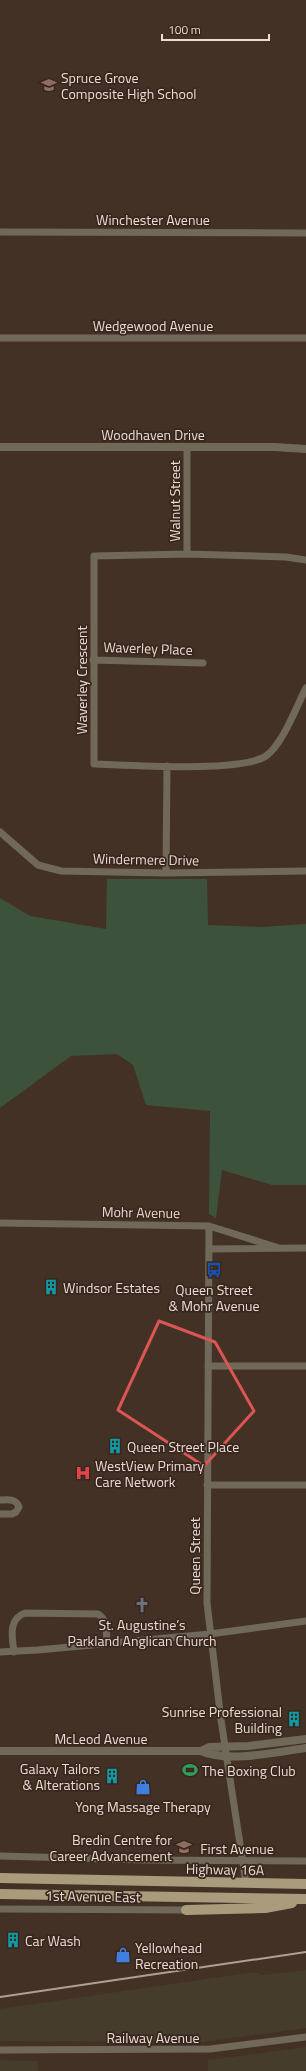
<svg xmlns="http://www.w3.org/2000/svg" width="306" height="2071" font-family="'Titillium Web',sans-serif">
<rect width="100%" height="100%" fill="#443126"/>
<path fill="#453c2b" d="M306,1970V2028L203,2042L0,2041V2009L254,1972L263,1975Z
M306,2047V2071H208V2060Z
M0,2060L38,2061V2071H0Z"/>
<path fill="#3d523a" d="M107,879H207L208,925L262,927L306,924V1185H272L222,1170L216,1218L209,1214L210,1111L146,1105L133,1065L117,1054L71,1056L0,1108V898L30,916L106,929Z"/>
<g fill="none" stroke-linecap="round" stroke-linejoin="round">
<path stroke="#70695a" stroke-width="7" d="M0,232L306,233
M0,338H306
M187,554V447
M306,560L286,557L187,554L94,556V764C128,765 241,773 266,756C283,744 296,707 306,688
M93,660L203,663
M0,832L38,865L61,871L166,873L306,871
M166,873L167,766
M0,1223L209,1226L279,1248
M209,1226L207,1603L221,1720L246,1883
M209,1249L306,1248
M208,1366H306
M207,1485H306
M0,1500C8,1500 16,1498 19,1507L16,1512L12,1514H0
M0,1652L38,1650L210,1634L306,1621
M14,1652C12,1637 8,1619 25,1613L98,1614C108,1620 106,1633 107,1643
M0,1856L144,1860L306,1861
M0,1909L186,1910
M0,2050L210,2049L306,2037"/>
<path stroke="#70695a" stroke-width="8" d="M0,447H274L306,449
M0,1751H201C228,1763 277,1752 306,1748
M201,1751L209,1747L248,1746L306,1739"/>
<path stroke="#a99c7c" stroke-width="10" d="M0,1878L306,1884
M0,1894L306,1899
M186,1910L265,1908L292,1903"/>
<path stroke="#aea097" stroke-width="2" d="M0,1997L306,1952"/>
</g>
<path fill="none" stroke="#da5553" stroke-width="3" stroke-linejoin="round" d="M159,1321L215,1342L254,1411L204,1466L118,1410Z"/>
<defs>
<g id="school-bare" transform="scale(1.2)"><path d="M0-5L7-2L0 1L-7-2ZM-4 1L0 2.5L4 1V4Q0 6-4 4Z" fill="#8d6e63" stroke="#39271d" stroke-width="2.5" paint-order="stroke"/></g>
<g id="bus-bare" transform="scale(1.2)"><path d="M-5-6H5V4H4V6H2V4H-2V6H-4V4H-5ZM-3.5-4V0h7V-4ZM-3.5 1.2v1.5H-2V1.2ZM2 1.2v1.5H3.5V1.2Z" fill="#1a4fb4" stroke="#39271d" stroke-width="2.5" paint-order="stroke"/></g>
<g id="building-bare" transform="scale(1.2)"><path d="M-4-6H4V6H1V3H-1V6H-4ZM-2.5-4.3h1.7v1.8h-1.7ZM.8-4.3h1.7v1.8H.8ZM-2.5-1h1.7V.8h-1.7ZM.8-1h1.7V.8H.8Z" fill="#0f9aa8" stroke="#39271d" stroke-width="2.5" paint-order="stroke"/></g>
<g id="hospital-bare" transform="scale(1.2)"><path d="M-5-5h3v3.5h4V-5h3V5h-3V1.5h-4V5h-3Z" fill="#e0444e" stroke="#39271d" stroke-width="2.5" paint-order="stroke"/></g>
<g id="church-bare" transform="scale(1.2)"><path d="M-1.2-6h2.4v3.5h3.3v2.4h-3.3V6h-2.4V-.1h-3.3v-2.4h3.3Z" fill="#6b7280" stroke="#39271d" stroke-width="2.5" paint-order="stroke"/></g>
<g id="stadium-bare" transform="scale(1.2)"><path d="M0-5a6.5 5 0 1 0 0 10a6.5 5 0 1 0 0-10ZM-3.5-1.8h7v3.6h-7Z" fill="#2e9e5b" stroke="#39271d" stroke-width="2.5" paint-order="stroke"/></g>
<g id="shop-bare" transform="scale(1.2)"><path d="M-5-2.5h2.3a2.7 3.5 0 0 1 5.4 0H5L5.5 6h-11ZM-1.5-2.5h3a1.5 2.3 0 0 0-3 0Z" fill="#3f7fe0" stroke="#39271d" stroke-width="2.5" paint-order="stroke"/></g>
<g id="university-bare" transform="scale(1.2)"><path d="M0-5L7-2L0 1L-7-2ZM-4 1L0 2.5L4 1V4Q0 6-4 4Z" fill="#8d6e63" stroke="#39271d" stroke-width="2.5" paint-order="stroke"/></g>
</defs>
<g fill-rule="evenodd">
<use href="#school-bare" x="49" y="85"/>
<use href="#bus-bare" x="214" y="1270"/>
<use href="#building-bare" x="51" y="1287"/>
<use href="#building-bare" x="115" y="1446"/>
<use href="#hospital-bare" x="83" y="1473"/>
<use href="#church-bare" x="142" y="1605"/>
<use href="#building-bare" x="294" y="1719"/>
<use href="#stadium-bare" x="190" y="1770"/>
<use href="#building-bare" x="112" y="1776"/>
<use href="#shop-bare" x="143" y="1787"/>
<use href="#university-bare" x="184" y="1847"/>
<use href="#building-bare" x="13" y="1940"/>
<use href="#shop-bare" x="123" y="1955"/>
</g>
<g text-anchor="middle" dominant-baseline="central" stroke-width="3.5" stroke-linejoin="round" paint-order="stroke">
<g font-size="14" fill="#e8dcd5" stroke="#39271d" text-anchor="start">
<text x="61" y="77">Spruce Grove<tspan x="61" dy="16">Composite High School</tspan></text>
<text x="63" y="1287">Windsor Estates</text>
<text x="214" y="1289" text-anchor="middle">Queen Street<tspan x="214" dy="16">&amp; Mohr Avenue</tspan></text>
<text x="127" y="1446">Queen Street Place</text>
<text x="95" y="1465">WestView Primary<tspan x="95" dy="16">Care Network</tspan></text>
<text x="142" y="1624" text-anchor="middle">St. Augustine’s<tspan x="142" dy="16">Parkland Anglican Church</tspan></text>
<text x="282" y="1711" text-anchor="end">Sunrise Professional<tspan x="282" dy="16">Building</tspan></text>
<text x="100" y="1768" text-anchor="end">Galaxy Tailors<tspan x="100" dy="16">&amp; Alterations</tspan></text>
<text x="202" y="1770">The Boxing Club</text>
<text x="143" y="1806" text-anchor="middle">Yong Massage Therapy</text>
<text x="172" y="1839" text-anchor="end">Bredin Centre for<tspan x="172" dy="16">Career Advancement</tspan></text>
<text x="25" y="1940">Car Wash</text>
<text x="135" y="1947">Yellowhead<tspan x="135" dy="16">Recreation</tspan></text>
</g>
<g font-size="14" fill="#e8dcd5" stroke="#39271d">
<text x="153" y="219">Winchester Avenue</text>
<text x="153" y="325">Wedgewood Avenue</text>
<text x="153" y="434">Woodhaven Drive</text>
<text transform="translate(174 501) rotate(-90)">Walnut Street</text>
<text transform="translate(148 648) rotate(2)">Waverley Place</text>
<text transform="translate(81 680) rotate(-90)">Waverley Crescent</text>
<text transform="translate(146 859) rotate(1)">Windermere Drive</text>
<text transform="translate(141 1212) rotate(1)">Mohr Avenue</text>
<text transform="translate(194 1556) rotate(-90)">Queen Street</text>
<text x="101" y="1738">McLeod Avenue</text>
<text x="237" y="1848">First Avenue</text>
<text transform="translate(225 1869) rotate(1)">Highway 16A</text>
<text transform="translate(93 1896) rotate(1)">1st Avenue East</text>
<text x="153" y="2037">Railway Avenue</text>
</g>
</g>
<path d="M162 34v6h107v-6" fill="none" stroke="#e8dcd5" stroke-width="2"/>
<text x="168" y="34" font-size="12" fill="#e8dcd5" stroke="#39271d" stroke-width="3" paint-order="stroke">100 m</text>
</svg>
